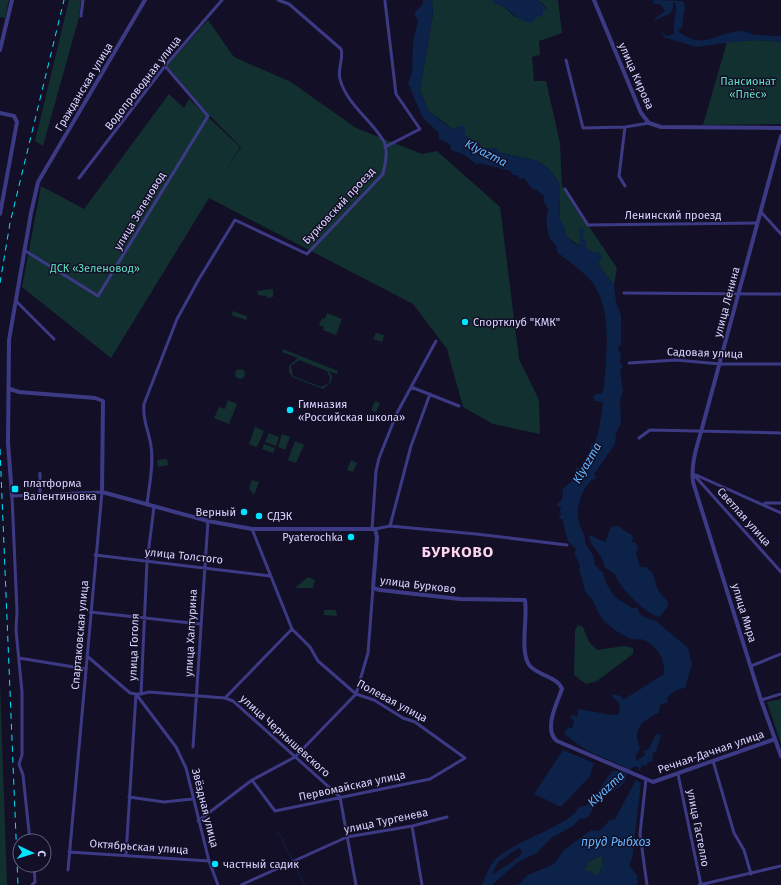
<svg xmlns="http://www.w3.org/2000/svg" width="781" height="885" font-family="'Fira Sans',sans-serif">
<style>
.green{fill:#12302f;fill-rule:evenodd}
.water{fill:#0c2248;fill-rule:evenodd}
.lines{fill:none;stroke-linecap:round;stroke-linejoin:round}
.stream{stroke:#0c2248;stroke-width:1}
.minor{stroke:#3d3a85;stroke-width:3}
.tertiary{stroke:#3d3a85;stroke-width:4}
.rail{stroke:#00e5ff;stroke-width:1;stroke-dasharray:6 5;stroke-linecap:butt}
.poi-dot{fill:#00e5ff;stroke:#130f26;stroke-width:1.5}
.labels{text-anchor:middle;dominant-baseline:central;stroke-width:3;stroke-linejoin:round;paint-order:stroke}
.street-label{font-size:11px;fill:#d9d4ff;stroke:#130f26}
.park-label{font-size:11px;fill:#5fe0c0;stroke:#130f26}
.poi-label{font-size:11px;fill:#d9d4ff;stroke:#130f26;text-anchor:start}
.water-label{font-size:12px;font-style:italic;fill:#62b6ff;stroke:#130f26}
.district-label{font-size:15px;font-weight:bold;letter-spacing:1px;fill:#ffd6f0;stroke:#130f26}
</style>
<rect width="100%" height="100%" fill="#130f26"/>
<path class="green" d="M0 0H9L5 18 0 17Z
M69 0H81L79 17 43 146 35 141Z
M432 0H492L495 3 503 6 515 17 547 8 538 0H558L562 33 539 41 540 55 532 57 534 81H546L560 143 562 186 617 268 614 285 597 263 602 259 599 252 594 253C582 245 573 245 564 232L565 230 560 219 559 183 550 170 538 161 502 153 497 151V148L482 149 465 135 460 126 454 130 428 110 420 90 433 14Z
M208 20 234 57 291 82 356 128 422 154 437 151 500 207 519 359 539 400 540 434 493 424 463 407 447 349 413 304 209 198 111 358 22 287 41 186 84 209 169 94 184 108 189 99 240 147 222 177 241 147 209 115 167 66Z
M758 40 781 42V124L703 125 727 42Z
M273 289V297L267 298V296L258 295 257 291Z
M233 311 248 317 246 320 231 315Z
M327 313 342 319 336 335 323 330 324 327 319 325 322 318 325 319Z
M376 333 384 335 382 342 373 339Z
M283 349 338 371 337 374 329 371 332 376 331 382 323 389 292 377 289 372V366L298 358 282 352ZM299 360 327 371 330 378 329 383 321 387 293 376 291 366Z
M235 374a5 5 0 1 1 10 0a5 5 0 1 1-10 0Z
M228 400 237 404 229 424 214 418 219 407 225 409Z
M375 401 380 403 376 412 371 411Z
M255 427 264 431 257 447 249 444Z
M269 433 279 437 276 446 265 442Z
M282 434 290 437 285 450 278 447Z
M295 441 304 445 296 463 288 460Z
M264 444 275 448 273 453 262 449Z
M167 459 168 465 158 467 157 460Z
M351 460 357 463 353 472 347 470Z
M252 480 259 482 254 495 249 488Z
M308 577 315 580 313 588H295Z
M324 610H336L337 616 324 615Z
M578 625 583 627 589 642 597 650 624 646 633 648V654L597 681 586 684 574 675 575 631Z
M0 682 7 885H0Z
M781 699V744L767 702Z
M602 855 603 865 599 874 593 876 590 871H585L588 862Z"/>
<path class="water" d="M423 0H432L433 14 420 90 428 110 453 130 460 126H465V135L474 142 479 143 482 149 497 148V151L502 153 538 161 550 170 559 183 560 219 565 230 564 232 573 243 580 246 579 227 584 230 583 239 587 241 585 247 594 253 599 251 602 259 597 263 614 285 616 302 621 315V343L618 350 621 353 620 361 623 367 620 370 623 392 620 400 621 423 616 433 615 444 594 474 597 478C595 479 591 480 589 483 581 491 575 511 579 522 581 530 586 535 585 543L593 555 595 565 603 573 606 583 615 597 632 608H638V611L642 616 656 621 688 648 692 664 685 688C677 689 672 691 667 699L668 702 660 705 659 713C649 717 636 725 637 737 638 745 643 748 636 754V761L645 755 644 751 649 749 656 734 661 735 656 752H654L652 757 653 758 652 762H648L646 766 642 765 639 771V768L635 766 628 771 623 766 586 750 564 734 568 727 572 728 574 721 570 716 572 715 578 717V709L612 715 619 714 620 704 612 696 613 694 620 696 623 700 664 674C666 659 655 642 640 639 637 639 635 640 631 639 622 635 613 629 605 622 599 616 597 608 593 601 591 597 587 595 585 591 583 584 583 578 579 571L580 565 574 553 576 549 568 541 562 519 558 518 561 515 560 511 561 507 557 506 558 503 562 500 563 489 573 480 576 468H580L588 457 591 444H594C600 432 601 416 603 402L595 401 593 397 596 394H601L604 388C606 356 613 309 592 282 583 271 568 261 557 252L556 245C546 239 545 219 548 209L543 200 544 196 537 190 532 189 524 178 520 179 517 175H512L511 171 479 163 477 165 465 155 451 150 450 144 439 139V133L423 118 408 83 412 73 413 42 418 21 414 13 423 4Z
M492 0H538L547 9 543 10V15L540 17 538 16 531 23C518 21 513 13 503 6 499 4 495 4 492 0Z
M652 0 683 1 685 6 682 28 678 30 679 32C705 51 715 32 741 31 746 31 751 34 756 35 764 35 773 36 781 36V42L758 40 724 43 696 47 664 37 661 31 666 36 674 34C672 23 678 14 675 3H673C675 15 664 16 654 20V19L665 11 660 4H654Z
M618 526 633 536 632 542 636 543 638 547 636 553 640 567H646L652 572 658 590 668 602V607L659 617C646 614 618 587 615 574L605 568C601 551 594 551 589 538L590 535 605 542 611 527Z
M563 750 594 763 590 776 561 807 534 794Z
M612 771H622L627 774C626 788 609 792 600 799 594 804 590 817 586 818 584 819 581 818 580 819L573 826 551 838 537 853 518 862 492 885H482C485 878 488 869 493 862 509 842 570 826 578 808L587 805 592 800ZM519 848 522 851 519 857 492 875 498 862Z
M636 780 641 783 632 859 629 865 637 876V885H518L528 875 554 864 563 851 591 830 599 831 610 820 615 819ZM602 855 603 865 600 867 601 871 599 874 593 876V871H585L588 862Z"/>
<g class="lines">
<path class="stream" d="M277 832 283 839 284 844 293 860
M294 863 305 885"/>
<path class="minor" d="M385 1 396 94 420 129 385 147
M81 16 83 0
M566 60 583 128 625 127 649 123
M79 178 165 66 222 0
M625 186 619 176 625 127
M565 189 588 225 757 223
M761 212 781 234
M24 250 98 296 208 116 165 66
M624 293 781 294
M16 301 54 339
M629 363 676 360 720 364H781
M411 387 459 406
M639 438 650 430 781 433
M40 473V495
M694 475 781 572
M696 475 781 513
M765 503H781
M147 505C149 486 154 465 151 446 149 431 142 420 144 404L177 319 199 279 235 220 307 254 383 174C385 165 389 149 383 140 371 120 346 103 340 79 337 70 344 59 341 49L289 4 278 0
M390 526 411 446 430 394
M252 529 292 629 310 647 318 661 356 694 374 700 403 718 415 722 465 758 430 779 275 811 252 780
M372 529 376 471 379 458 397 413 436 341
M375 529 390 526 476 534 567 545
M95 555 270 576
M90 612 200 624
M87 656 130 693 136 694 176 747 186 768 209 861 218 885
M19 658 86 669
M751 666 781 654
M141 694 149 692 225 698 233 701 340 797
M225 698 292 629
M761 700 781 694
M193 747 208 521
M713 761 734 833 744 850 751 874
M678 774 701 885
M646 779 640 834 647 885
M129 797 164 802 192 799
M340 797 356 885
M198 821 252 780 295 757 356 694 368 653 373 588
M412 826 422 885
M30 841 23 775 19 764 22 755V692L16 630 17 611 12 496 102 492 68 870
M69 852 209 861
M126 855 136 694H141L147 562 154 507
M32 885 35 882 34 865
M241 885 347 837 412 826 447 817
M699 885 781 866"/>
<path class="tertiary" d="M594 0 641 113 649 123 661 127 781 128
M0 50 12 0
M0 113 14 116 17 122 0 214
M781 136 701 432C696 449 691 464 693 482L761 700 781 756
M10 389 19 392 95 398 103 401 102 492 208 521 252 529H375L377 537 373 588 380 590 460 599 525 600C528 618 519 653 530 666 539 676 558 677 562 689 557 703 543 730 557 741L653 782 775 739
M12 496 8 443 9 340 31 213 38 182 145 0"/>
<path class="rail" d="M0 283 10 223 64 0
M0 449 18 885"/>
</g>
<g class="poi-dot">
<circle cx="465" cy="322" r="4"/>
<circle cx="290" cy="410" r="4"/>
<rect x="11" y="485" width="8" height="8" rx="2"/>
<circle cx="244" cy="512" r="4"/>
<circle cx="259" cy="516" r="4"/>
<circle cx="351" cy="537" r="4"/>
<circle cx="215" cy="864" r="4"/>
</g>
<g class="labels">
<g class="street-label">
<text transform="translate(636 76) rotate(66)">улица Кирова</text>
<text transform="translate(143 83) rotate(-52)">Водопроводная улица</text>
<text transform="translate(84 87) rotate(-59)">Гражданская улица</text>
<text transform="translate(339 206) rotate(-47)">Бурковский проезд</text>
<text transform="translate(140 211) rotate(-59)">улица Зеленовод</text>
<text x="673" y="215">Ленинский проезд</text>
<text transform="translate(727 302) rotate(-75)">улица Ленина</text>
<text transform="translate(705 353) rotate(2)">Садовая улица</text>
<text transform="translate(744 517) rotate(48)">Светлая улица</text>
<text transform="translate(184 556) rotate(6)">улица Толстого</text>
<text transform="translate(418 585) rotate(7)">улица Бурково</text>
<text transform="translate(744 613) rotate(73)">улица Мира</text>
<text transform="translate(191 633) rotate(-87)">улица Халтурина</text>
<text transform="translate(80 635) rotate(-85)">Спартаковская улица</text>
<text transform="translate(134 647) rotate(-88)">улица Гоголя</text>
<text transform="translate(392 701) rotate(28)">Полевая улица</text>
<text transform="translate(285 736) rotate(42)">улица Чернышевского</text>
<text transform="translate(711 752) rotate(-19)">Речная-Дачная улица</text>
<text transform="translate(352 786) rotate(-12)">Первомайская улица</text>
<text transform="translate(205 808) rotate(76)">Звёздная улица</text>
<text transform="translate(386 821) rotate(-12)">улица Тургенева</text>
<text transform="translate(698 828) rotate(79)">улица Гастелло</text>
<text transform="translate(139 847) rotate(4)">Октябрьская улица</text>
</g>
<g class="park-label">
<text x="748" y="81">Пансионат<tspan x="748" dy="13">«Плёс»</tspan></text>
<text x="95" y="268">ДСК «Зеленовод»</text>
</g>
<g class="poi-label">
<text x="473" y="322">Спортклуб "КМК"</text>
<text x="298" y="404">Гимназия<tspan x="298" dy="13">«Российская школа»</tspan></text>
<text x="23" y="483">платформа<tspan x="23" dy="13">Валентиновка</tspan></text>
<text x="236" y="512" text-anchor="end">Верный</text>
<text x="267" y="516">СДЭК</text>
<text x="343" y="537" text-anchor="end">Pyaterochka</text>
<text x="223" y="864">частный садик</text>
</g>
<g class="water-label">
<text transform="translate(486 153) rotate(27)">Klyazma</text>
<text transform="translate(587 463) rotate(-60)">Klyazma</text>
<text transform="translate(606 789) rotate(-43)">Klyazma</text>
<text x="616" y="842">пруд Рыбхоз</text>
</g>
<g class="district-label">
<text x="458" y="552">БУРКОВО</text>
</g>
</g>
<g transform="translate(32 853) rotate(94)"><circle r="19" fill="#130f26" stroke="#625e7d"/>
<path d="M0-3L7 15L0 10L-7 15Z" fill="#00e5ff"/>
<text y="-6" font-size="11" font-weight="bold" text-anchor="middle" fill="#d9d4ff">С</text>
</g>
</svg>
